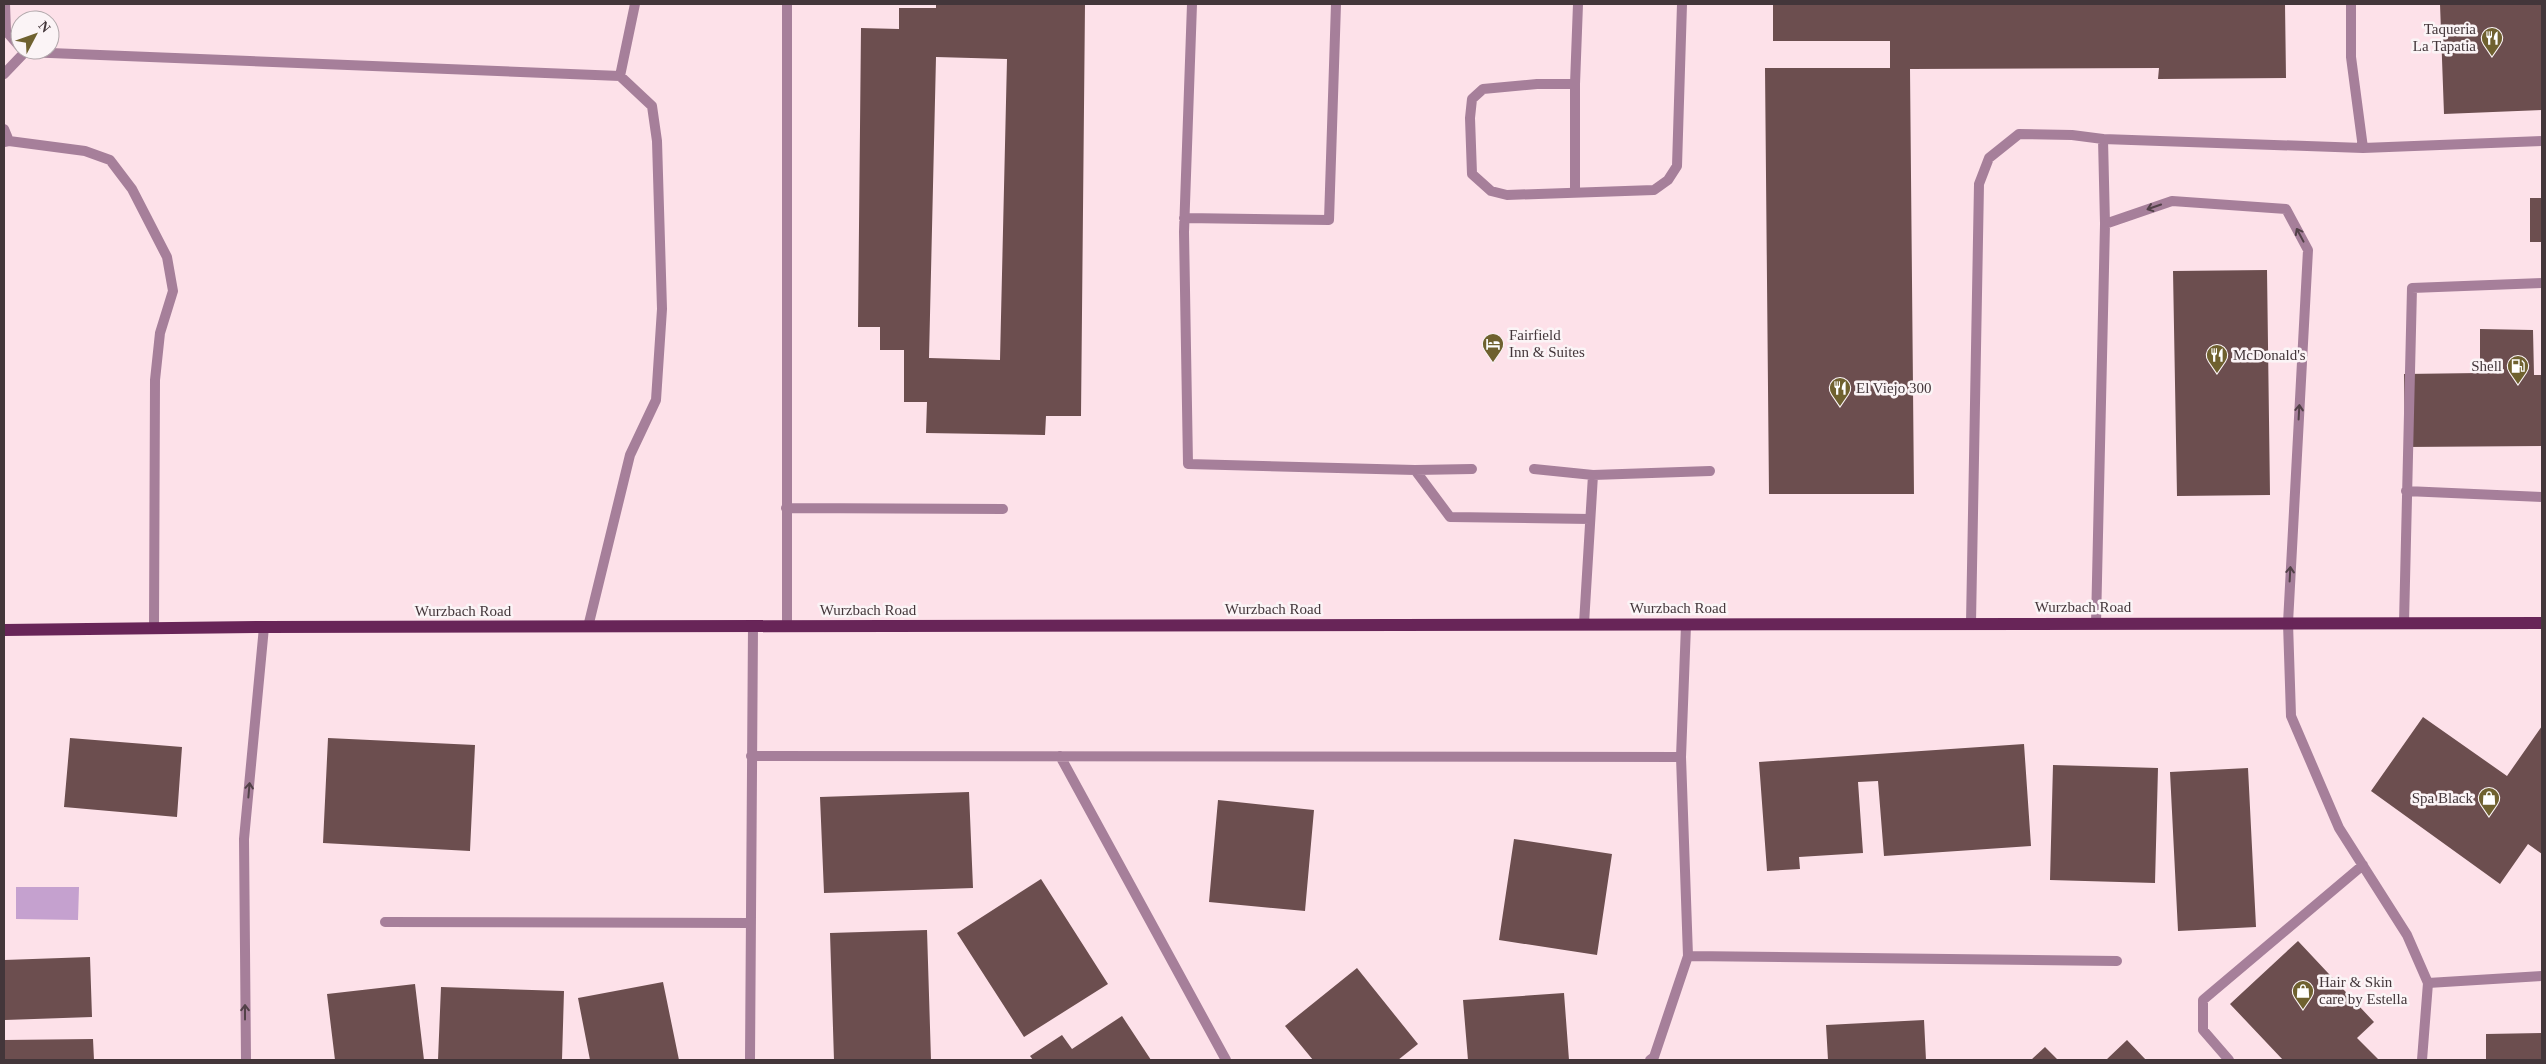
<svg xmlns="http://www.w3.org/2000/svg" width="2546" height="1064" font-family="Georgia,serif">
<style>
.water{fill:#c5a1cf}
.building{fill:#6c4e4f;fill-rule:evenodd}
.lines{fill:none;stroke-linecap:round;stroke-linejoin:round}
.service{stroke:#a67f9a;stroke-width:10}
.primary{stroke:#682558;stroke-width:12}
.oneway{stroke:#524148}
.labels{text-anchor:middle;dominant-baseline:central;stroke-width:5;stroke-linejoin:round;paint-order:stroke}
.poi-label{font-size:15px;fill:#43363a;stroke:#fbf4f6;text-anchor:start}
.street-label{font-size:15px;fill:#43363a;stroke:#fbf4f6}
</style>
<rect width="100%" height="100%" fill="#fde1e9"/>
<path class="water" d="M16 887H79L78 920 16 919Z"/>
<path class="building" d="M936 4H1085L1081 416H1046L1045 435 926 433 927 402H904V350H880V327H858L861 28 899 29V8H936ZM936 57 1007 59 1000 360 929 358Z
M1773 4H2285L2286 78 2158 79 2159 68 1910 69 1914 494H1769L1765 68H1890V41H1773Z
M2440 4H2542V110L2444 114Z
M2530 198H2542V242H2530Z
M2267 270 2270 495 2177 496 2173 271Z
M2480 329 2533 330 2534 375H2542V446L2405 447 2404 374 2480 373Z
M2423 717 2507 776 2542 726V854L2528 844 2500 884 2371 791Z
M70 738 182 747 177 817 64 807Z
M328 738 475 745 470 851 323 843Z
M2024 744 2031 846 1884 856 1878 781 1858 782 1863 853 1799 857 1800 869 1767 871 1759 762Z
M2053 765 2158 768 2155 883 2050 880Z
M2248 768 2256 927 2178 931 2170 772Z
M969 792 973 888 824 893 820 797Z
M1218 800 1314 810 1305 911 1209 902Z
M1514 839 1612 854 1597 955 1499 940Z
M1041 879 1108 984 1024 1037 957 933Z
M927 930 931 1060H834L830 933Z
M2298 941 2374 1022 2357 1038 2379 1060H2283L2230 1004Z
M90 957 92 1017 5 1020 4 960Z
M1357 968 1418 1044 1398 1060H1313L1285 1026Z
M663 982 679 1060H590L578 998Z
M415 984 424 1060H335L327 994Z
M441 987 564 991 562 1060H438Z
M1564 993 1569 1060H1468L1463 1000Z
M1122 1016 1151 1060H1033L1030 1056 1062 1035 1072 1049Z
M1924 1020 1926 1060H1828L1826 1025Z
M2542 1033V1060H2486V1034Z
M93 1039 94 1060H4V1040Z
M2127 1040 2146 1060H2106Z
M2045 1047 2058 1060H2031Z"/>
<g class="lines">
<path class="service" d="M5 4 6 31 20 47
M1192 4 1184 232 1188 464 1415 470 1450 517 1590 519
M1578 4 1575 84H1537L1483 89 1472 99 1470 118 1472 174 1491 191 1507 195 1654 190 1668 180 1677 166 1682 4
M2351 4V57L2363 148 2542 141
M23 50 25 52 620 76 652 106 657 141 662 309 656 400 630 455 588 627
M4 74 25 52
M620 76 635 4
M1575 84V192
M4 129 9 141
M2103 139 2363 148
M4 142 9 141 85 151 110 160 132 189 167 257 173 291 160 333 155 380 154 629
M1184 218 1329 220 1336 4
M2105 224 2172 201 2286 209 2308 250 2288 623 2291 716 2339 828 2407 935 2428 983 2542 976
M1534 469 1593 475
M1415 470 1472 469
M2406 491 2542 497
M786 508 1003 509
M1971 623 1979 184 1989 158 2019 134 2072 135 2103 139 2105 224 2096 624
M2404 623 2412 288 2542 283
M1584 624 1593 475 1710 471
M787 626V4
M751 756 1681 757 1688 956 2117 961
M1060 756 1226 1060
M1681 757 1686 625
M385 922 751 923
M246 1060 244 839 264 627
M750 1060 753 626
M1650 1060 1654 1057 1688 956
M2229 1060 2203 1030V1000L2363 865
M2422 1060 2428 983"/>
<path class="primary" d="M4 630 264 627 2542 623"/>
</g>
<defs><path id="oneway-shaft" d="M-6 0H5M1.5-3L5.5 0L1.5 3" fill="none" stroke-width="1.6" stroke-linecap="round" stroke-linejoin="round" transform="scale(1.25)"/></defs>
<g class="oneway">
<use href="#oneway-shaft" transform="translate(2154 207) rotate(161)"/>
<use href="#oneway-shaft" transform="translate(2300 235) rotate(-118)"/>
<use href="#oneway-shaft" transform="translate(2299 412) rotate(-87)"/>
<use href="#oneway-shaft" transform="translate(2290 574) rotate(-87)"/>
<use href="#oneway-shaft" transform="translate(249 790) rotate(-85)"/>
<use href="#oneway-shaft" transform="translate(245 1012) rotate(-90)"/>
</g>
<defs>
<g id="restaurant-pin" transform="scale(1.125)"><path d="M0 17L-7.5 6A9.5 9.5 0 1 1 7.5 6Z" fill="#6f612f" stroke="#fbf4f6"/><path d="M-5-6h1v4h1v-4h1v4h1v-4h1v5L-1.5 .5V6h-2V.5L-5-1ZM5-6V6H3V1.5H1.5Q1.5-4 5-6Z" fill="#fff"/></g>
<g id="hotel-pin" transform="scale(1.125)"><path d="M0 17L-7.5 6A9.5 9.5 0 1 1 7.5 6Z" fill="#6f612f" stroke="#fbf4f6"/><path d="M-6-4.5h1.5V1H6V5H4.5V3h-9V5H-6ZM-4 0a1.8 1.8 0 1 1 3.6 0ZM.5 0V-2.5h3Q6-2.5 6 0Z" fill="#fff"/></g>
<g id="fuel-pin" transform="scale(1.125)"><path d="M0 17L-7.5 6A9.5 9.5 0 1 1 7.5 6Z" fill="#6f612f" stroke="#fbf4f6"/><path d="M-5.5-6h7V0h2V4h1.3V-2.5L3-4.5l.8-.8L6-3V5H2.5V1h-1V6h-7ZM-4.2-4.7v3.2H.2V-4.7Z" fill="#fff"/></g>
<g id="shop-pin" transform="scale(1.125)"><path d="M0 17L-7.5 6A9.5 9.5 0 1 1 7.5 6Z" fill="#6f612f" stroke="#fbf4f6"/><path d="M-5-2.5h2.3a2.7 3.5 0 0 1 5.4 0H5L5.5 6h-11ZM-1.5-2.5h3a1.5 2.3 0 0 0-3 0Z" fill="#fff"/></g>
</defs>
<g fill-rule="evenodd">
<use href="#restaurant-pin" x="2492" y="38"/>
<use href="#hotel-pin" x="1493" y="344"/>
<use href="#restaurant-pin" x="2217" y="355"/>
<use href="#fuel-pin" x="2518" y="366"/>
<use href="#restaurant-pin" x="1840" y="388"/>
<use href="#shop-pin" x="2489" y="798"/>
<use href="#shop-pin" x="2303" y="991"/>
</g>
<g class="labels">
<g class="poi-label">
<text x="2476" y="29" text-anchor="end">Taqueria<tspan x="2476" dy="17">La Tapatia</tspan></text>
<text x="1509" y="335">Fairfield<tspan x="1509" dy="17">Inn &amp; Suites</tspan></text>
<text x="2233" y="355">McDonald's</text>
<text x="2502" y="366" text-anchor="end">Shell</text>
<text x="1856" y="388">El Viejo 300</text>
<text x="2473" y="798" text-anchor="end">Spa Black</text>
<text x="2319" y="982">Hair &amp; Skin<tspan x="2319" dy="17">care by Estella</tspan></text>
</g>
<g class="street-label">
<text x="2083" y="607">Wurzbach Road</text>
<text x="1678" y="608">Wurzbach Road</text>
<text x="1273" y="609">Wurzbach Road</text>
<text x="868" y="610">Wurzbach Road</text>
<text x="463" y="611">Wurzbach Road</text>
</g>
</g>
<rect width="2546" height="1064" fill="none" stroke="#43363a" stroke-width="10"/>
<g transform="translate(35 35) rotate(49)"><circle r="24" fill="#fbf4f6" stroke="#b1a8ab"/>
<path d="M0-4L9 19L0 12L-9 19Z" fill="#6f612f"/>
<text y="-8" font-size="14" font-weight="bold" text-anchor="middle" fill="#43363a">N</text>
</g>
</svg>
